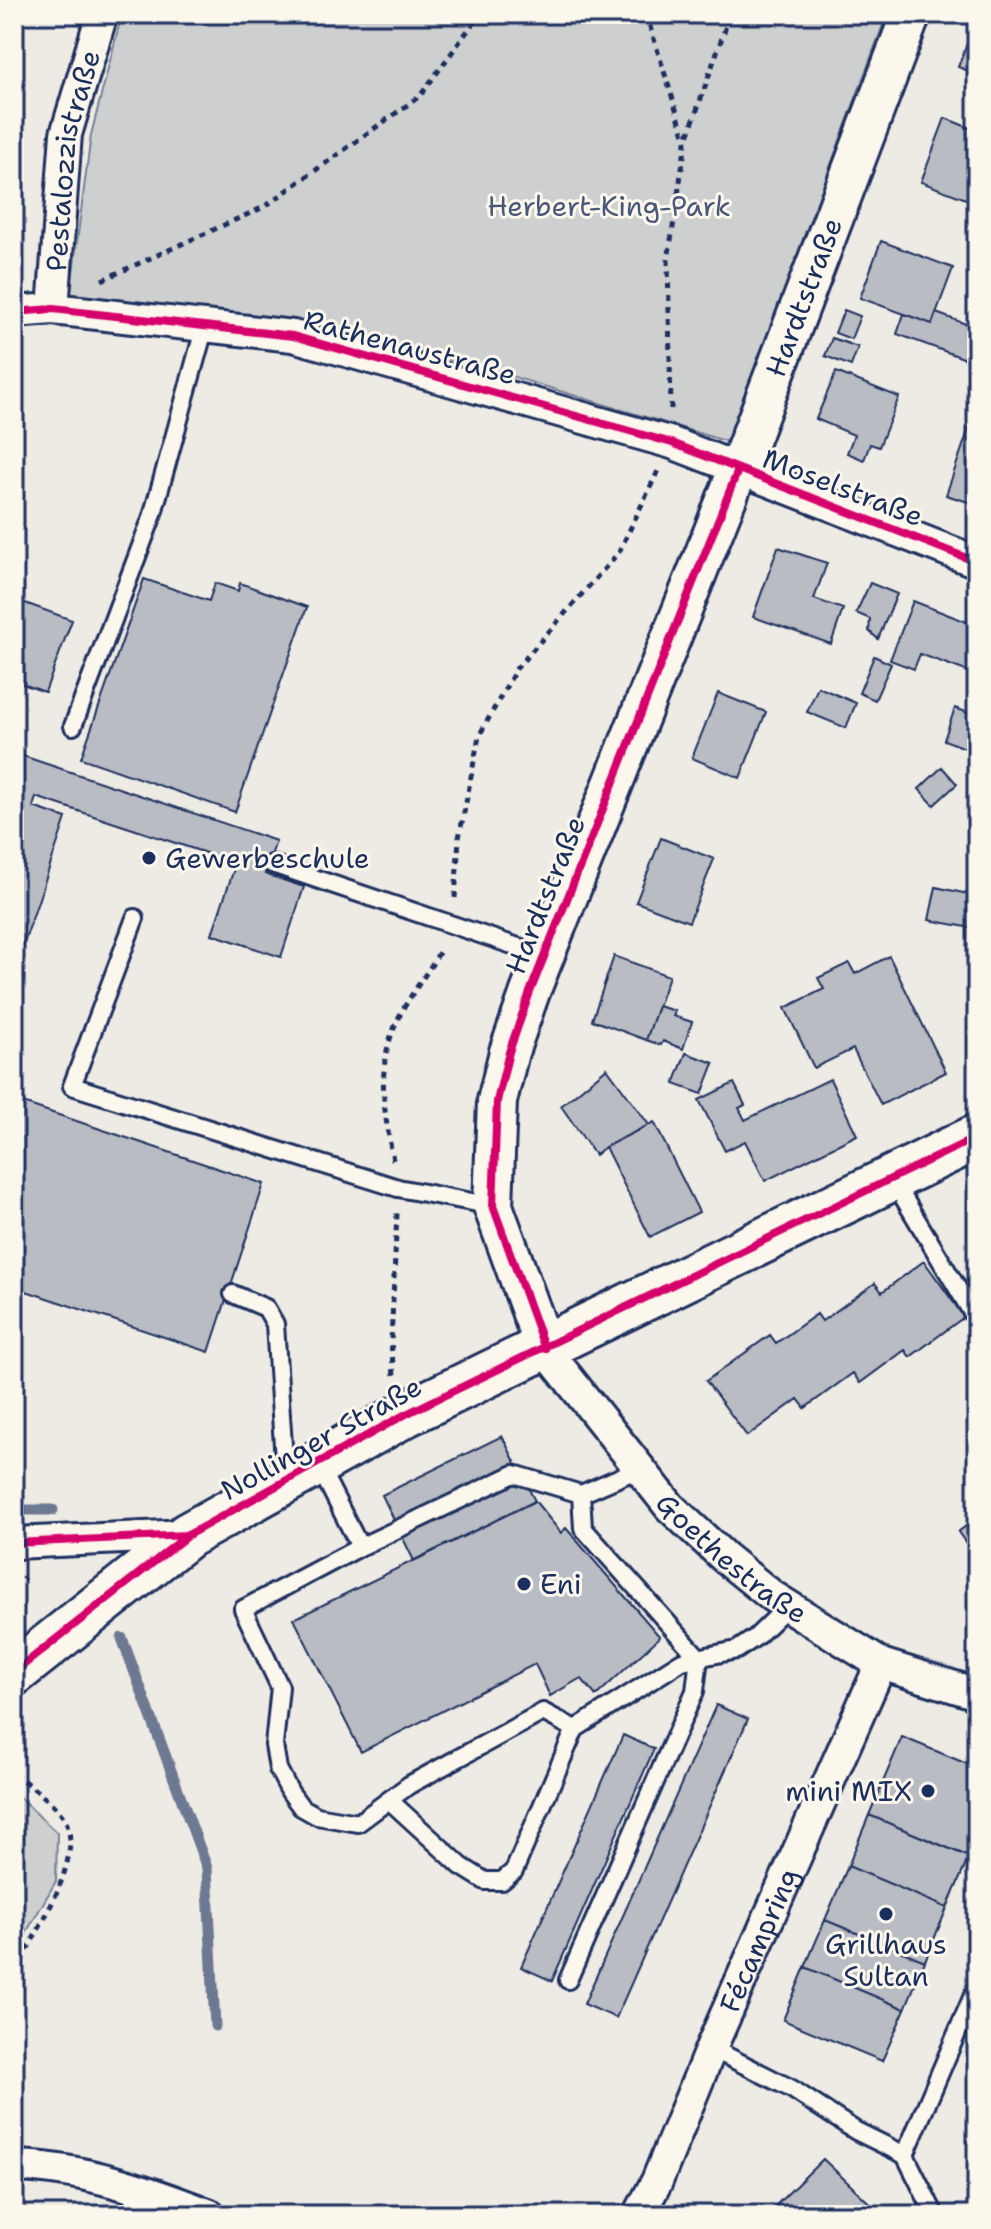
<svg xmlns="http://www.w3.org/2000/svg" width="991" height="2229" font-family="'Shantell Sans',sans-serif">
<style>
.green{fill:#cecfcf;stroke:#747f96;stroke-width:2}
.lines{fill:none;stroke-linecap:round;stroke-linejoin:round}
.stream{stroke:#6d7892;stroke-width:11}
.building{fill:#b9bcc3;stroke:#1b2f5e;stroke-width:2}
.service-casing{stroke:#1b2f5e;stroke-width:22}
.minor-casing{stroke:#1b2f5e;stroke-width:36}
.tertiary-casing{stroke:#1b2f5e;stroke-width:44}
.secondary-casing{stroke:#1b2f5e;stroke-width:50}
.path{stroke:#1b2f5e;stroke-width:5;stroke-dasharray:6 6;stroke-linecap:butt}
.service{stroke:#fbf7ec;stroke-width:16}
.minor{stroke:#fbf7ec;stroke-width:30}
.tertiary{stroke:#fbf7ec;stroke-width:38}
.secondary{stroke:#fbf7ec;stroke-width:44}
.cycleway-casing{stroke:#fbf7ec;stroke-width:13}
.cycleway{stroke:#d6006c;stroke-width:8}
.poi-dot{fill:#1b2f5e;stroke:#fbf7ec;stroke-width:3}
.labels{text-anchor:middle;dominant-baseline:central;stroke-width:6;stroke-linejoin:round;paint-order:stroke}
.street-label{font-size:28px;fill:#1b2f5e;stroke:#fbf7ec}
.park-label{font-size:28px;fill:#48577a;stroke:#fbf7ec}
.poi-label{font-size:28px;fill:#1b2f5e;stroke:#fbf7ec;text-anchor:start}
</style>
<rect width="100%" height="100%" fill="#eeebe4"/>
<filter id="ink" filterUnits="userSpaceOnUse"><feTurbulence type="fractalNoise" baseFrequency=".0125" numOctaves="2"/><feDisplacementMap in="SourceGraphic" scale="16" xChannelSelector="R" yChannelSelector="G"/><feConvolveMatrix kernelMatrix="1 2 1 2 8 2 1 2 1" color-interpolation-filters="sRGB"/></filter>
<g filter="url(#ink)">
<path class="green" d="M122 14H887L728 442 484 368 296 323 70 295 91 135Z
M14 1792 57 1833 56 1881 14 1954Z"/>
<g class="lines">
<path class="stream" d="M14 1510H53
M122 1638 207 1868 215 2026"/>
</g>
<path class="building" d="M977 18V74L958 67Z
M945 118 977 131V194L974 202 921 182Z
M881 241 953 268 932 324 860 298Z
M844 310 860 316 851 339 835 333Z
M936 313 977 328V363L897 334 904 314 932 324Z
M832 338 858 347 851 366 825 356Z
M836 372 899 397 879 447 870 444 864 460 847 453 854 435 816 419Z
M977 405V499L975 504 946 495Z
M778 547 827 563 814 599 843 609 831 644 753 617Z
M144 579 209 601 215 583 238 591 240 583 307 607 235 812 81 758Z
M870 583 897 594 878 639 869 631 870 619 856 613Z
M14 599 72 620 45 692 14 681Z
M913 601 977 626V675L920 654 914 669 890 660Z
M874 656 891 664 875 700 859 693Z
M818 687 856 703 846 728 807 712Z
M718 693 766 712 740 778 692 758Z
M955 708 977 716 976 752 944 740Z
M20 755 276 841 265 874 304 887 281 957 212 934 236 863 36 797 33 807 66 818 14 973V772Z
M942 767 957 784 934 805 919 789Z
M661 838 714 859 689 922 636 902Z
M936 887 977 896V929L929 920Z
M614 956 669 976 646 1040 592 1020Z
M889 956 946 1072 881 1105 853 1049 814 1068 785 1008 824 989 818 978 849 963 855 974Z
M658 1006 675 1011 673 1016 692 1022 683 1049 663 1041 661 1045 646 1040Z
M686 1053 714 1063 702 1094 674 1084Z
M607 1068 649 1125 605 1147 595 1155 561 1106Z
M830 1079 857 1135 765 1181 745 1141 725 1151 699 1100 734 1083 745 1105 739 1108 745 1120Z
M14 1100 264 1184 209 1352 14 1287Z
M654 1122 699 1212 650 1237 605 1147Z
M924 1261 964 1317 910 1357 905 1350 860 1383 853 1373 805 1408 798 1399 747 1436 706 1381 770 1335 776 1343 817 1314 822 1321 875 1283 882 1292Z
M502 1436 535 1501 414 1561 382 1495Z
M535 1501 561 1533 566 1528 660 1637 596 1696 581 1678 550 1696 535 1664 361 1752 294 1619Z
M977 1518V1558L958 1532Z
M716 1705 748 1719 616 2018 584 2004Z
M623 1735 654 1749 552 1981 521 1967Z
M902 1737 977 1768V1860L869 1815Z
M869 1815 969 1857 947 1908 848 1866Z
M848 1866 947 1908 925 1961 825 1920Z
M825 1920 925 1961 905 2009 805 1967Z
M805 1967 905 2009 882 2061 783 2020Z
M823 2159 882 2215H766Z"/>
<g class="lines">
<g class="service-casing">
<path id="service" d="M73 726 152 517 205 326
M272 864 545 956
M135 918 72 1086 398 1188 493 1206
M893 1180 977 1321
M233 1294 266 1308 275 1324 285 1476
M319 1466 360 1547 514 1474 581 1494 641 1468
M360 1547 243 1609 280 1687 274 1745 278 1769 290 1792 301 1807 317 1816 358 1823 409 1785 543 1712 575 1729 682 1661 737 1650 756 1637 788 1606
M389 1800 461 1866 485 1881H502L514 1871 575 1729
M568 1980 695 1691 699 1658 583 1528 581 1494
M711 2048 792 2089 856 2131 905 2155 935 2215
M905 2155 977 1986"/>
</g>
<g class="minor-casing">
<g id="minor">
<path id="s1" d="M53 309 66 134 102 14"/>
<path d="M14 312 53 309 293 336 672 443 977 562"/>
<path id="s2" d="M545 1349 670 1507 725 1558 772 1596 881 1664 977 1694"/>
<path d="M14 1543 188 1535"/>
<path d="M14 2166C81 2167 148 2191 210 2215"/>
<path id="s3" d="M639 2215 657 2181 711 2048 881 1664"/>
</g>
</g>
<g class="tertiary-casing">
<g id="tertiary">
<path id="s4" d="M545 1349 493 1206 497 1101 509 1052 530 992 738 470 911 14"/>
</g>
</g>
<g class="secondary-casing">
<path id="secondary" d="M14 1673 188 1535 406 1414 977 1137"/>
</g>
<path class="path" d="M646 14 686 141
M102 280 264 207 420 96 480 14
M671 409 668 260 686 142 730 14
M455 898 459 838 479 736 516 669 619 552 658 471
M393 1160C384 1110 375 1067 398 1019 410 994 428 973 441 949
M394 1375 391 1342 397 1213
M14 1588 24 1577
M14 1773C29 1786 49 1798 61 1814 92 1850 33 1938 14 1972"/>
<use href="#service" class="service"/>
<use href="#minor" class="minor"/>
<use href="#tertiary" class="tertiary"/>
<use href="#secondary" class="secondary"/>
<g class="cycleway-casing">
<path id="cycleway" d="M14 312 53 309 293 336 672 443 977 562
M545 1349 493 1206 497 1101 509 1052 530 992 738 470
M14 1543 188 1535
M14 1667 17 1670 188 1535 406 1414 977 1137"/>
</g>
<use href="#cycleway" class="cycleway"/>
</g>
</g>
<g class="poi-dot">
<circle cx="149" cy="858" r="8"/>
<circle cx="524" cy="1584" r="8"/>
<circle cx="928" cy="1791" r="8"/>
<circle cx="886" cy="1914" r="8"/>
</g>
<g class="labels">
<g class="street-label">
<text stroke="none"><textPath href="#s1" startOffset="150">Pestalozzistraße</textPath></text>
<text stroke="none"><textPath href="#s4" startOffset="1118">Hardtstraße</textPath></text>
<text transform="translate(410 347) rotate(15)">Rathenaustraße</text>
<text transform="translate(843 487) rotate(21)">Moselstraße</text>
<text transform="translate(545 895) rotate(-68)">Hardtstraße</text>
<text transform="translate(321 1438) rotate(-29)">Nollinger Straße</text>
<text stroke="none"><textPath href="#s2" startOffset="282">Goethestraße</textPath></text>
<text stroke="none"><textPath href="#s3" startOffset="300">Fécampring</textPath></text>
</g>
<g class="park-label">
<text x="609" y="206">Herbert-King-Park</text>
</g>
<g class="poi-label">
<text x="165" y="858">Gewerbeschule</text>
<text x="540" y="1584">Eni</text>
<text x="912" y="1791" text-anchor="end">mini MIX</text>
<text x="886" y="1944" text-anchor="middle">Grillhaus<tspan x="886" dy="32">Sultan</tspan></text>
</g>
</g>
<rect width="991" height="2229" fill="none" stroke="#fbf7ec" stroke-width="48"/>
<rect x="24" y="24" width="943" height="2181" fill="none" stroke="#1b2f5e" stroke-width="3" filter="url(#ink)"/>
</svg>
